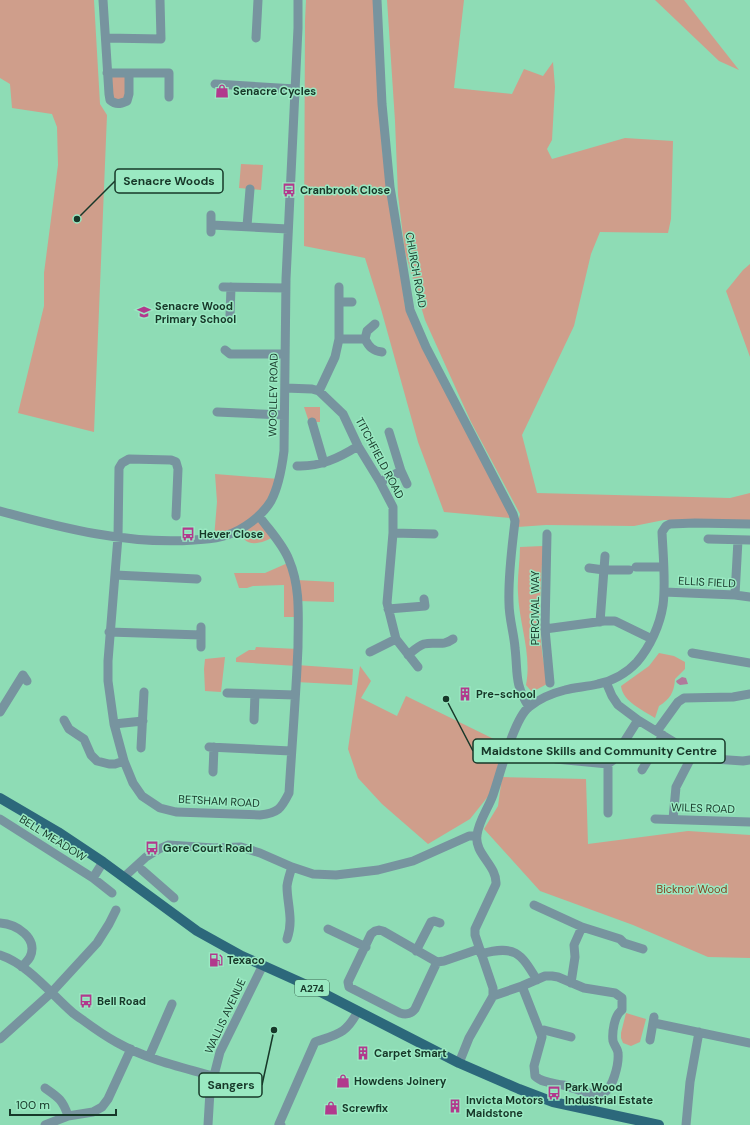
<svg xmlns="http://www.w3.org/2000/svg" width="750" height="1125" font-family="'DM Sans',sans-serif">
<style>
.green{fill:#cf9e8b}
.water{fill:#b07a9b}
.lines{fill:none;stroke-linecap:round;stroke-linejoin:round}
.minor{stroke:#77949f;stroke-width:9}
.major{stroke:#2c687b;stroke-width:10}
.labels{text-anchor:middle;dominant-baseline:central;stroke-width:3;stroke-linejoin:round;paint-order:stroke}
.shield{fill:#9ae9c2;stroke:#3e6d57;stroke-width:1}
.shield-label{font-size:10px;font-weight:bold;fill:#173829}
.poi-label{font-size:11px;font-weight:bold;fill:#173829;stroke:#9ae9c2;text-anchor:start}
.street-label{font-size:11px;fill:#173829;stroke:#9ae9c2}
.park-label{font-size:11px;fill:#873d1d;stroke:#9ae9c2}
.leader{fill:none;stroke:#173829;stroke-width:1.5}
.callout-dot{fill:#173829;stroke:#9ae9c2;stroke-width:1.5}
.callout{fill:#9ae9c2;stroke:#173829;stroke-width:1.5}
.callout-label{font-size:12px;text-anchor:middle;font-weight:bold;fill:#173829}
</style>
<rect width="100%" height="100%" fill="#8edcb5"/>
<path class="green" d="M0 0H94L100 104 107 115 94 432 18 413 44 306V273L58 165 57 127 52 114 12 108 10 84 0 78Z
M306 0H375L382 150 405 306 511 518 444 512 418 442 381 309 365 258 304 246 305 21Z
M387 0H464L454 88 512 94 524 69 543 76 553 62 555 87 552 140 547 149 552 159 625 138 673 141 671 219 668 233 600 232 591 254 574 326 522 435 537 493 730 498 750 493V521L664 520 634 526 546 525 517 527 520 514 471 422 425 320 405 252 398 195 395 121Z
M655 0H684L739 70 719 61Z
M107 73H129V94L115 104Z
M241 164 263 165 261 190 239 188Z
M750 264V357L726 291 743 270Z
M304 407H320V422H309Z
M215 474 279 479 259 516 274 536C266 542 251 547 244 539 242 537 241 532 240 530L214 538 217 502Z
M543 546C541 589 535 641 549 683L532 692 526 685C532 654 519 624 518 593 517 578 520 562 520 547Z
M290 562 296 580 334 582V602L298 601V617H284V585L253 586 247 588H239L234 573H265Z
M256 647 298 649 297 665 353 669 352 685 296 682 297 666 236 662V658L249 650H255Z
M659 653 674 656 685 662V669L675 679C674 693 670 699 659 706L655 718C643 710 623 702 621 686L649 666Z
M225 657 221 692 205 691 204 669 205 659Z
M360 666 371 681 361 698 397 716 406 696 504 744 490 794 470 819 428 844 382 804 358 778 348 749Z
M502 777 586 779 588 844 688 831 750 835V958L708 957 633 925 540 891 484 829 498 806Z
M626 1013 646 1019 640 1042 631 1046 623 1043 621 1038V1033Z"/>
<path class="water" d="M682 677 686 678 688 684 680 685 677 683 676 681Z"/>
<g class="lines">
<path class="minor" d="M103 0 109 94 110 100C116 105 120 104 127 101L129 94V73
M377 0 382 104 390 187 410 310 426 347 513 514 515 521C512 548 508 575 509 603 509 619 514 633 515 648 518 673 514 684 529 707
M106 38 161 39 160 0
M256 38 258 0
M107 73H169V97
M215 84 295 89
M211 215V232
M212 225 288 229
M247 226 250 189
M223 287 286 288
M339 302H352
M230 316 231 287
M375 324 367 331 365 339C369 347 373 351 382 352
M339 339H365
M225 350 230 354H285
M285 388 312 389 319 391 343 414 358 446 380 482 393 507V533L387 603 396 639 418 667
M319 391 335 357 339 339V287
M217 412 284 415
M312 422 324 463
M389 432 401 471 407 484
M297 466C320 467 339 458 358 446
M380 482 401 471
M0 511C62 528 129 545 194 540 205 539 216 539 227 535 243 530 262 516 271 501 279 486 282 467 284 451L286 279 298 28V0
M176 516 178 469 176 462 171 460 129 459 122 463 119 468 118 537 108 661V681L114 724 124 761 133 783 142 796 160 808 176 812 260 815C278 813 281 809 289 793 292 744 296 696 298 647 298 618 301 588 289 560 283 544 269 530 259 516
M393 533 434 534
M547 534 545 629 550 683
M708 539 750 540
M636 567H663
M589 568 604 570H629
M115 575 197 579
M664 592 735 595 750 597
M735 595 738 540
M388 609 425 606 424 599
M600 622 605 556
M545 629 604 621H615L652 639
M109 632 201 635
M201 647V627
M370 652 396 639
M692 653 750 663
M408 655C413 651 418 646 424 644 436 641 442 647 453 639
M606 682 612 696 618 705 638 720 700 758 743 761 750 760
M227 693 295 695
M0 712 23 675 27 681
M64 720 69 729 84 739 91 755 97 761 109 764H115L124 761
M254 720 255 694
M114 724 143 721
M657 731 678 702 684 698 733 697 750 694
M209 747 291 751
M141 748 144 692
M556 759 608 764 612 761 638 720
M642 770 663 735
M213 772 214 747
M608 813V764
M0 819 93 878 112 893
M655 819 750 822
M673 819 676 787 693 754
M142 870 174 898
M124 877 146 857 159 849 168 845 214 848 241 847 260 853 292 867 313 874 336 875 378 870 413 861 469 836H477
M93 878 103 862
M534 905 582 927
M0 923C16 924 39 938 30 957 28 961 24 964 22 967
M328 929 366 947
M287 939C294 920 287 904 287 886 288 879 290 873 292 867
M416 951 431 922 434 921 440 923
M481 954C515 945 520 952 537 980
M0 955C28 964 51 994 73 1013 87 1023 101 1034 116 1042 146 1059 180 1067 213 1076
M437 962 415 1009C411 1014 406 1015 400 1013L349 987 348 982 371 934 375 931 379 930 383 931 437 962 444 961 479 949
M571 983 575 957 574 945 582 927 620 939 624 943 643 949
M493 996 522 986 545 976H552L558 977 584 988 615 993 622 998V1010C614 1015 612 1033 613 1041 614 1045 618 1049 618 1053 619 1063 613 1091 602 1093 588 1096 576 1088 563 1085 553 1083 542 1083 535 1076L534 1066 542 1037 522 986
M654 1023 750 1043
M540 1032 544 1030 571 1037
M0 1039 51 993 97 943 109 924 116 910
M650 1040 654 1017
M149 1057 172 1004
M459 1063 469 1038 493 996V988L475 935V929L496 884C497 865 474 854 477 835 479 820 488 809 493 795 500 775 514 718 529 707 539 699 553 693 565 690 575 687 587 687 598 684 612 681 627 673 637 662 650 647 660 625 663 605 666 582 663 556 662 532L666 526 670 524 695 523 750 524
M45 1088C58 1097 63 1100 68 1116
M45 1125 68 1116 93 1112 102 1107 108 1099 131 1049
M208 1125 210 1091 220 1052 263 965
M281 1125 279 1124 315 1042C338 1034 346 1034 358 1011
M686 1125 690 1082 699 1032"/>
<path class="major" d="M0 798 58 832 103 862 197 931 242 956 311 987 459 1063 519 1089 553 1102 659 1125"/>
</g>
<defs>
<g id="shop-bare" transform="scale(1.08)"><path d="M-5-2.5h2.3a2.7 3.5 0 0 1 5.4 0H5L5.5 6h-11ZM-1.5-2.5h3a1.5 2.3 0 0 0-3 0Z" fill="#b2398d" stroke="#9ae9c2" stroke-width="2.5" paint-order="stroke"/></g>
<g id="bus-bare" transform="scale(1.08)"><path d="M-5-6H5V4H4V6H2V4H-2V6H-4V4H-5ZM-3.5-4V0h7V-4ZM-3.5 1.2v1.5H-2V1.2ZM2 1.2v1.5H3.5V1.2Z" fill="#b2398d" stroke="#9ae9c2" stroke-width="2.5" paint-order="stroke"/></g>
<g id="school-bare" transform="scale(1.08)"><path d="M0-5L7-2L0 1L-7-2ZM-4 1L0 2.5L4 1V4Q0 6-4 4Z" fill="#b2398d" stroke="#9ae9c2" stroke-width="2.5" paint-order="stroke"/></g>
<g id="building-bare" transform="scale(1.08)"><path d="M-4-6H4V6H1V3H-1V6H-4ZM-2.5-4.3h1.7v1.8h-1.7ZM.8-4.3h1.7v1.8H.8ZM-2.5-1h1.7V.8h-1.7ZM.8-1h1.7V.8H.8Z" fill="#b2398d" stroke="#9ae9c2" stroke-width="2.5" paint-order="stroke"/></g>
<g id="fuel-bare" transform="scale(1.08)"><path d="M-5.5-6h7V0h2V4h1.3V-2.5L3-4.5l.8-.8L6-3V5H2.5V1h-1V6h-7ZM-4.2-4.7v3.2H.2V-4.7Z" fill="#b2398d" stroke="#9ae9c2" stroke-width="2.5" paint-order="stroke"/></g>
</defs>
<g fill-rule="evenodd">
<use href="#shop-bare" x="222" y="91"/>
<use href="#bus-bare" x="289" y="190"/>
<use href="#school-bare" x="144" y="312"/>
<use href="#bus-bare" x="188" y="534"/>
<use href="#building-bare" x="465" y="694"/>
<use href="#bus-bare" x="152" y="848"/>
<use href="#fuel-bare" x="216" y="960"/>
<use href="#bus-bare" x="86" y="1001"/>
<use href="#building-bare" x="363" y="1053"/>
<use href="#shop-bare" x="343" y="1081"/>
<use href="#bus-bare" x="554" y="1093"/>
<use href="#building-bare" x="455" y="1106"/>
<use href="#shop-bare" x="331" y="1108"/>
</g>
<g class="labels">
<rect class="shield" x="295" y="980" width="34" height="16" rx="3"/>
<g class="shield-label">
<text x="312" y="988">A274</text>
</g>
<g class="poi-label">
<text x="233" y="91">Senacre Cycles</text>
<text x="300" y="190">Cranbrook Close</text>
<text x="155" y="306">Senacre Wood<tspan x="155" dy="13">Primary School</tspan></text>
<text x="199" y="534">Hever Close</text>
<text x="476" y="694">Pre-school</text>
<text x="163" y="848">Gore Court Road</text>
<text x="227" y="960">Texaco</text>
<text x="97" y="1001">Bell Road</text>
<text x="374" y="1053">Carpet Smart</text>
<text x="354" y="1081">Howdens Joinery</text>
<text x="565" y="1087">Park Wood<tspan x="565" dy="13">Industrial Estate</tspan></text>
<text x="466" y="1100">Invicta Motors<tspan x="466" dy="13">Maidstone</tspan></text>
<text x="342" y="1108">Screwfix</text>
</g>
<g class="street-label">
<text transform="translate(416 270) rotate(80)">CHURCH ROAD</text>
<text transform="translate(273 395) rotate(-89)">WOOLLEY ROAD</text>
<text transform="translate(380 458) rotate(62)">TITCHFIELD ROAD</text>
<text transform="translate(707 582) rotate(3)">ELLIS FIELD</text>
<text transform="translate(535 608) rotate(-90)">PERCIVAL WAY</text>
<text transform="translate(219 801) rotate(3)">BETSHAM ROAD</text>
<text transform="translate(703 808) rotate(2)">WILES ROAD</text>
<text transform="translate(53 838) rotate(32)">BELL MEADOW</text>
<text transform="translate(225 1016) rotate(-65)">WALLIS AVENUE</text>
</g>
<g class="park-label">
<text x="692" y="889">Bicknor Wood</text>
</g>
</g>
<path class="leader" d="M77 219L115 181M446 699L473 751M274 1030L262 1085"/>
<g class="callout-dot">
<circle cx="77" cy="219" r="4"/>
<circle cx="446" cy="699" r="4"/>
<circle cx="274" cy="1030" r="4"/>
</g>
<g class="callout">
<rect x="115" y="169" width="108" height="24" rx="4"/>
<rect x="473" y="739" width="252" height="24" rx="4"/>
<rect x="199" y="1073" width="63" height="24" rx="4"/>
</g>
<g class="callout-label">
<text x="169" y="185">Senacre Woods</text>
<text x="599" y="755">Maidstone Skills and Community Centre</text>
<text x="231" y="1089">Sangers</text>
</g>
<path d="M10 1109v6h106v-6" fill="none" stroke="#173829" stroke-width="2"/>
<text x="16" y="1109" font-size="12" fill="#173829" stroke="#9ae9c2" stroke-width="3" paint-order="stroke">100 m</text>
</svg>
